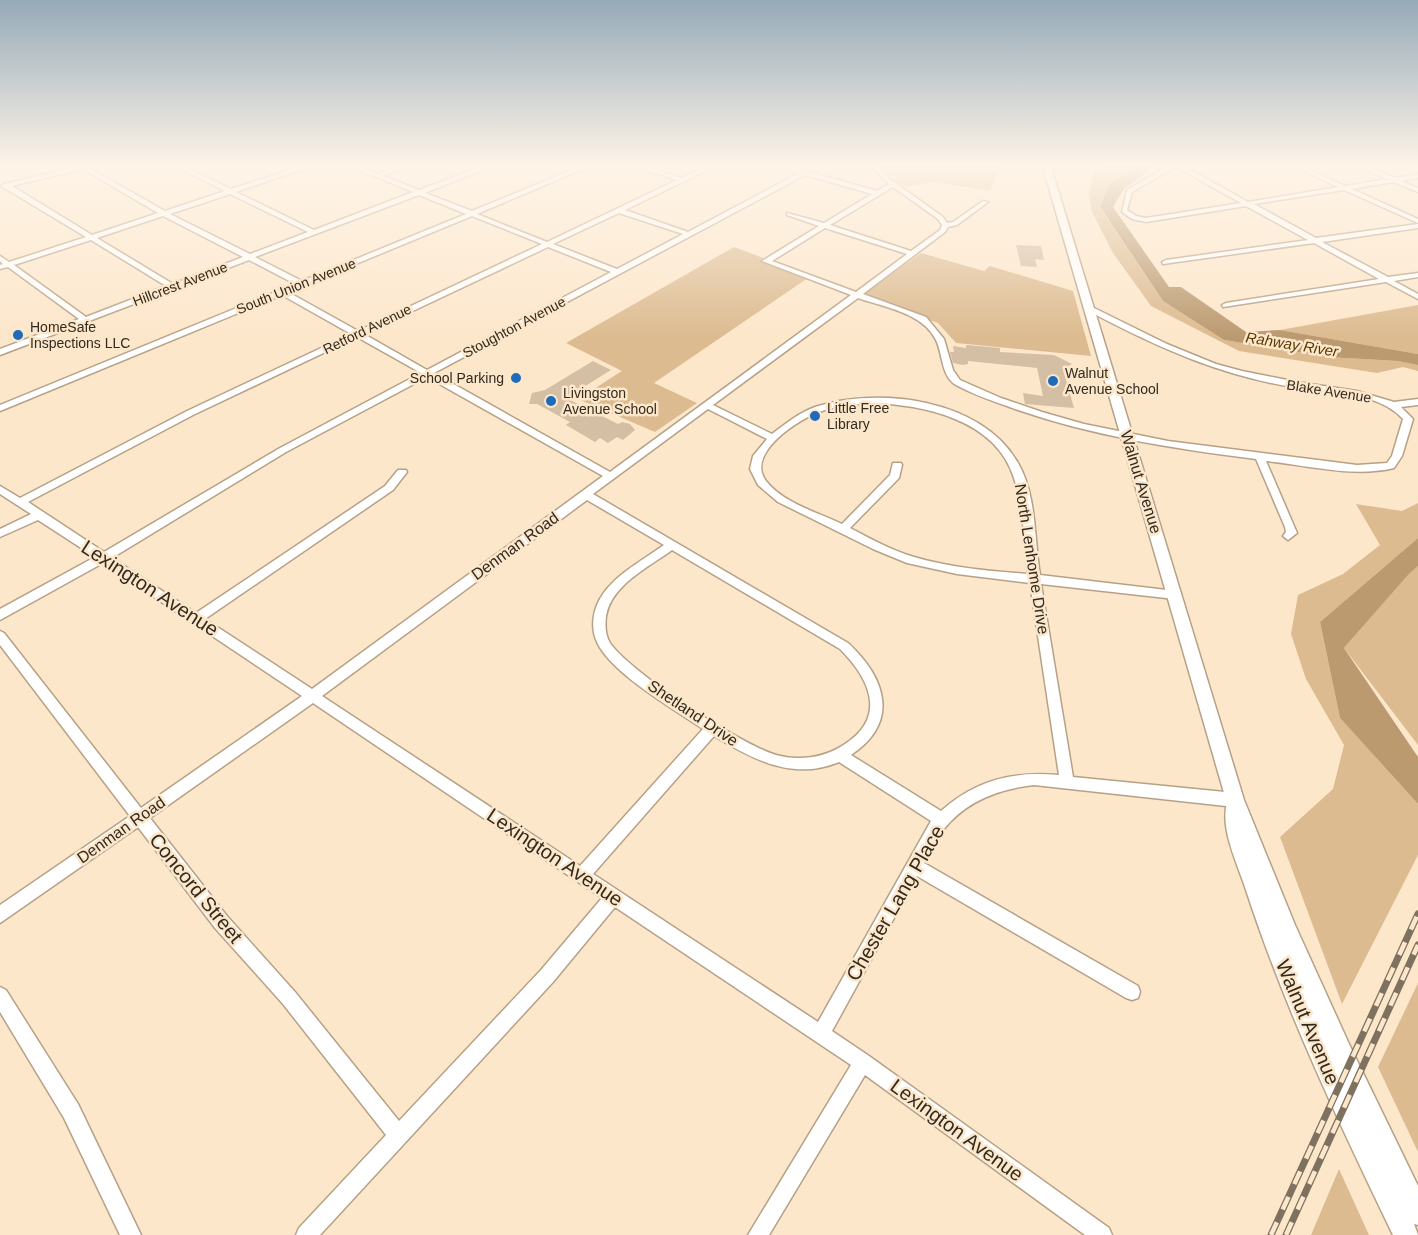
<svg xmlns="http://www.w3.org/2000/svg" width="1418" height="1235" font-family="Helvetica,sans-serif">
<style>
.green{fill:#dcbb90}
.water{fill:#bb9a70}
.building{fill:#d4bea4}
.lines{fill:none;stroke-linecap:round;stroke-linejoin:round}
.minor-casing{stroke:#b6a187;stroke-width:3}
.tertiary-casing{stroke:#b6a187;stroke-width:3}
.minor{fill:#fff;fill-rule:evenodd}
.tertiary{fill:#fff;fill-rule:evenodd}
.rail-casing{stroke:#7e715f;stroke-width:7}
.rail{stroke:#fde7cb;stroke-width:4.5;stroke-dasharray:14;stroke-linecap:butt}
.poi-dot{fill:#1f6ab9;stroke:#fde7cb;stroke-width:2}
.labels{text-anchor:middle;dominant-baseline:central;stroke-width:5;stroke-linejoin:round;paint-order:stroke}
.far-street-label{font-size:14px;fill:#322a1f;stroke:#fde7cb}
.far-poi-label{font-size:14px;fill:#322a1f;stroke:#fde7cb;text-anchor:start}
.far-water-label{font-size:15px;font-style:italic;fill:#593900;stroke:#fde7cb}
.street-label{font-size:16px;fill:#322a1f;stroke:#fde7cb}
.near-street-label{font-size:20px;fill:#322a1f;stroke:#fde7cb}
</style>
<rect width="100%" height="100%" fill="#fde7cb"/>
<path class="green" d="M879 164H1002L990 191 933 182 905 187 883 170Z
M1107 164H1143L1100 208 1163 301 1224 340 1327 357 1399 361 1418 365V371L1403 367 1377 373 1239 351 1151 306 1113 253 1092 212 1089 195 1092 178 1097 166Z
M734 247 863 295 921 253 984 271 990 266 1073 291 1091 356 956 343 938 323 808 278 654 383 697 403 655 432 578 399 622 371 566 343Z
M1418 305V354L1280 330Z
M1418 503V538L1320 622 1340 718 1418 804V855L1342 1004 1280 837 1333 789 1344 745 1306 679 1291 634 1298 595 1343 574 1380 545 1356 504 1402 511Z
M1418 566V745L1344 648 1409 574Z
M1418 983V1152L1378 1067Z
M1339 1169 1369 1235H1311Z"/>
<path class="water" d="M1143 164H1157L1124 189 1113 207 1169 287H1181L1246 332 1280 330 1418 354V365L1398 361 1327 357 1224 340 1163 301 1100 207 1109 185Z
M1418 538V566L1409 574 1344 648 1418 757V804L1340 718 1320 622Z"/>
<path class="building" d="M1016 245 1041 246 1044 260 1035 259 1037 267 1021 266Z
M966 345 1000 348V352L1054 355 1072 364 1063 369 1074 408 1025 404 1023 393 1043 396 1037 368 968 361V364L963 365 953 363 950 352H954L953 346 966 348Z
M593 361 611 370 566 398 618 424 622 422 630 424 635 430 623 440 617 437 608 443 600 438 595 442 566 425 570 422 537 404H529L532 393 545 390Z"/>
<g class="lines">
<g class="minor-casing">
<path id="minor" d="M100 164 89 168 165 211 225 191 171 164H179L231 189 308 164H318L236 192 314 230 413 192 345 164H354L377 174 403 164H412L383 176 419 190 488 164H497L425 193 472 211 586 164H595L477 214 547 242 677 180 628 164H638L682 178 712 164H720L625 210 688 232 799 173 771 164H781L877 191 889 184 869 164H876L887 177 943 217 947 223 953 222 983 201 988 202 957 225 948 227 945 232 863 294 926 317 944 339 953 370 960 380 1001 398 1042 412 1084 424 1168 441 1357 465 1387 463 1392 456 1403 419C1381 395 1344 394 1314 390 1229 380 1160 349 1085 309L1084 307 1088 305 1167 344 1216 364 1242 371 1297 382 1357 391 1394 402 1418 399V405L1401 407 1413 419 1402 456 1394 468C1353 478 1307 465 1266 461L1297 533 1288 540 1283 536 1286 532 1285 527 1256 459C1174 449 1093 436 1015 409 996 402 974 395 956 385 941 376 943 354 936 340 923 313 884 307 858 298L713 405 772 434C785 424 799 413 815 407 879 386 982 399 1018 463 1037 496 1034 539 1040 575L1175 591 1181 595 1175 599 1041 584 1073 777 1235 793 1240 795 1242 800 1240 805 1235 807 1034 785C998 789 966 801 943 830 935 840 930 853 924 863L1138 986 1140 992 1138 998 1132 1000 1126 998 917 876 832 1031 869 1056 1109 1228 1112 1235H1085L865 1075 769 1235H748L851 1065 615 907 553 982 320 1235H296L299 1228 386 1135 283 1004 215 928 138 827 0 923V905L130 816 0 645V631L4 633 141 808 302 696 103 563 0 620V609L95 557 38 520 0 537V529L31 514 0 494V486L20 498 187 411 351 334 282 295 0 411V405L295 284 249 260 0 355V349L79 319 8 267 0 269V265L3 264 0 261V256L9 262 86 237 1 186 4 184 83 165ZM83 169 158 213 92 235 12 186ZM805 175 872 194 824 223 787 213V215L819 226 762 261 851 295 610 472 434 373ZM893 187 938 219 942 225 940 230 911 251 830 225ZM230 194 308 232 250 254 170 214ZM419 195 466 214 302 281 255 257ZM619 213 683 234 617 269 553 244ZM163 216 243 257 173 284 97 238ZM472 216 542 244 358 331 288 292ZM825 228 907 254 856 292 772 261ZM91 240 166 286 86 317 14 265ZM548 247 611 272 427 370 364 334ZM357 337 421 373 280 448 104 552 28 502 193 415ZM427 377 603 476 312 689 205 619 393 490 407 472 406 470H398L385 486 196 613 112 558 286 452ZM868 403C922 404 996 419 1014 478 1024 509 1024 543 1028 574 990 571 951 568 914 557 891 550 871 539 850 528L899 478 902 465 901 463H893L890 475 842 524C817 512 783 503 766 481 745 453 800 418 822 411 837 406 852 405 868 403ZM708 409 767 439 753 456 750 469 758 485 778 502 873 549 907 563 957 574 1030 583 1059 775C1013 771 976 780 941 811L851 755C901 722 885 677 848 643L593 494ZM587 500 664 545C643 560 618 573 603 594 593 608 590 627 597 642 611 673 675 710 703 729L580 866 322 696ZM672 550 840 649C869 678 888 716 845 744 830 754 816 758 798 758 791 758 783 757 776 755 740 744 631 673 610 643 605 635 605 625 606 616 611 585 649 567 672 550ZM313 703 602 898 541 970 399 1121 295 992 227 916 150 818ZM714 736C754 760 793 781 839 762L931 821 818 1022 593 874Z
M1172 164H1180L1248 202 1338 187 1289 164H1297L1345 186 1387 179 1353 164H1362L1395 178 1418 174V178L1401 181 1418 188V192L1393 182 1352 189 1418 219V223L1344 190 1254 204 1316 238 1418 224V228L1322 242 1388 277 1418 273V277L1394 281 1418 294V299L1386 282 1223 307 1222 305 1226 303 1379 279 1314 243 1163 264 1162 262 1166 260 1308 240 1246 206 1146 222 1132 219 1122 212 1127 190ZM1176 167 1241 203 1146 218 1136 216 1127 210 1132 192Z
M0 987 6 990 78 1104 141 1235H120L64 1118 0 1012Z"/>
</g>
<g class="tertiary-casing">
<path id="tertiary" d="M1042 164H1050L1244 800 1295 925 1349 1044 1418 1186V1225L1414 1224 1418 1235H1393C1338 1121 1284 1007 1245 887 1237 863 1220 828 1227 803Z"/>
</g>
<use href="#minor" class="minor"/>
<use href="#tertiary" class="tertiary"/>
<g class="rail-casing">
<path id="rail" d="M1271 1235 1418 914
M1286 1235 1418 945"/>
</g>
<use href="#rail" class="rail"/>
</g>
<linearGradient id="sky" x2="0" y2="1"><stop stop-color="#96aab8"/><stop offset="0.49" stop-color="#fef4e8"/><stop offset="1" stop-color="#fef4e8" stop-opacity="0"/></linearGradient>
<rect width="1418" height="337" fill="url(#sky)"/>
<g class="poi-dot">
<circle cx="18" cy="335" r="6"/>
<circle cx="516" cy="378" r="6"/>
<circle cx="1053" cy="381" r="6"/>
<circle cx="551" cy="401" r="6"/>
<circle cx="815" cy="416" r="6"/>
</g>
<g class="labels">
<g class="far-street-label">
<text transform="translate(180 284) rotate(-21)">Hillcrest Avenue</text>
<text transform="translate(296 286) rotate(-22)">South Union Avenue</text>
<text transform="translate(514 327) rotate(-28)">Stoughton Avenue</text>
<text transform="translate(367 329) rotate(-26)">Retford Avenue</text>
<text transform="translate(1329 391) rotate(9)">Blake Avenue</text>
</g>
<g class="far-poi-label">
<text x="30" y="327">HomeSafe<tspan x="30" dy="16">Inspections LLC</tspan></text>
<text x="1065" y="373">Walnut<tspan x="1065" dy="16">Avenue School</tspan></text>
<text x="504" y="378" text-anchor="end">School Parking</text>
<text x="563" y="393">Livingston<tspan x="563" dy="16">Avenue School</tspan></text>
<text x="827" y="408">Little Free<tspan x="827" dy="16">Library</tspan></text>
</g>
<g class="far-water-label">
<text transform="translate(1292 344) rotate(9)">Rahway River</text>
</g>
<g class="street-label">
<text transform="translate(1141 482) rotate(73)">Walnut Avenue</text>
<text transform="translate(515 546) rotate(-36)">Denman Road</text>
<text transform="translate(1032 559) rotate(81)">North Lenhome Drive</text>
<text transform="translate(693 713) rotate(34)">Shetland Drive</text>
<text transform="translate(121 830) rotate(-35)">Denman Road</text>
</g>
<g class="near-street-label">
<text transform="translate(150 588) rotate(33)">Lexington Avenue</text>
<text transform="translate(555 857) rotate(34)">Lexington Avenue</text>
<text transform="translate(196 888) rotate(51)">Concord Street</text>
<text transform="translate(895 903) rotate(-60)">Chester Lang Place</text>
<text transform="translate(1308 1022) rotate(67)">Walnut Avenue</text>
<text transform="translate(957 1130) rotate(36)">Lexington Avenue</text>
</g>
</g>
</svg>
